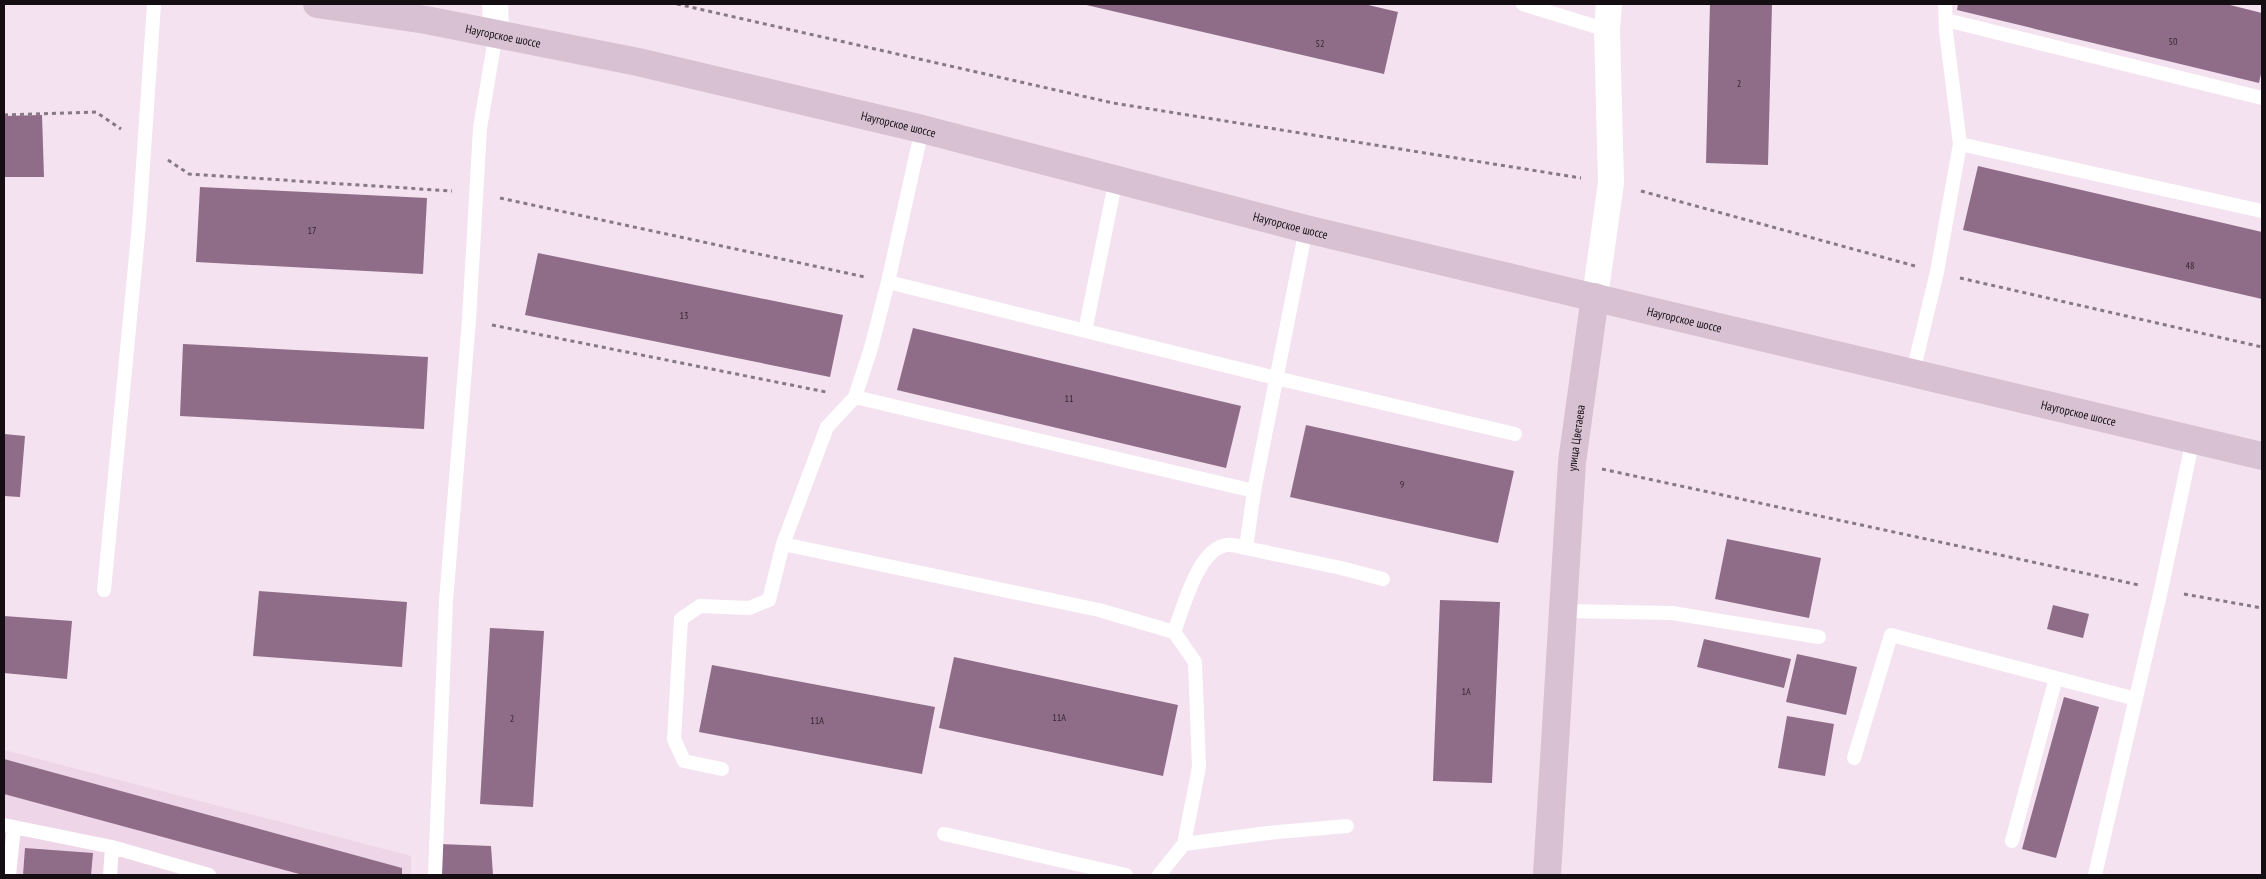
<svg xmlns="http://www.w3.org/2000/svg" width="2266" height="879" font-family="'PT Sans Narrow',sans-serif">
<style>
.built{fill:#eed5e8}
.building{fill:#8f6c87}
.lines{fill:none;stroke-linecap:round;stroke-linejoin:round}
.path{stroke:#857983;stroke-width:3;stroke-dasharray:4 4;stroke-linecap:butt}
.service{stroke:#fff;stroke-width:14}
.minor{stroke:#fff;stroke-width:26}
.secondary{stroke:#d7c1d3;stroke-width:28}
.labels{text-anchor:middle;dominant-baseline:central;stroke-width:4.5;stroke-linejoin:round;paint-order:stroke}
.number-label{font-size:10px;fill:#332630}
.street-label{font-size:12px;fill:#140e13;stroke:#fdf2fa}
</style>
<rect width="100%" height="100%" fill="#f4e2f0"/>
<path class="built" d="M4 750 411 856V875H4Z"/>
<path class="building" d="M1082 4H1364L1398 12 1384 74Z
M1710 4H1772L1768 165 1706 163Z
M1958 4H2226L2262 13V69L2259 83 1957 10Z
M42 115 44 177H4V116Z
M1978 166 2262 232V299L1963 230Z
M200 187 427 198 423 274 196 262Z
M538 253 843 315 830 377 525 315Z
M913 328 1241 406 1226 468 897 390Z
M183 344 428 357 424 429 180 416Z
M1306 425 1514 471 1498 543 1290 497Z
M4 434 25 436 20 497 4 496Z
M1727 539 1821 558 1809 618 1715 599Z
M259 591 407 602 402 667 253 656Z
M1440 600 1500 602 1492 783 1433 781Z
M2053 605 2089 614 2083 638 2047 629Z
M4 616 72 621 67 679 4 673Z
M490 628 544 631 533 807 480 804Z
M1704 639 1791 659 1784 688 1697 667Z
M1797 654 1857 667 1846 715 1786 702Z
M954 657 1178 705 1163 776 939 728Z
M712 665 935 707 922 774 699 732Z
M2064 697 2099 707 2056 858 2022 849Z
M1787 716 1834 724 1825 776 1778 768Z
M4 759 402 868V875H303L4 794Z
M440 844 491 846 493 875H441Z
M25 848 93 853 91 875H23Z"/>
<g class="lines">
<path class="path" d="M677 4 1113 103 1581 178
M4 115 96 112 121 129
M168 160 189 174 452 191
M1641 191 1915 266
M500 198 865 277
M1960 278 2262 347
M492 325 826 392
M1602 469 2139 585
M2184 594 2262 608"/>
<path class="service" d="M1523 4 1607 30
M1946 20 2262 98
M922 129 888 282 871 348 855 397 827 427 783 544 1099 610 1174 632 1195 662 1199 767 1184 844 1159 875
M1960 144 2262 211
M1306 229 1254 491 1246 548 1341 568 1383 579
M888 282 1276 378 1515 434
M1085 331 1116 179
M1913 372 1937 272 1960 144 1946 31 1945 4
M855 397 1254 491
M104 590 139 224 154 4
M1564 611 1672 613 1819 637
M1174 632C1183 609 1198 548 1227 545 1232 544 1240 547 1246 548
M1854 758 1891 635 2136 699
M722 769 684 761 674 739 681 619 700 606 749 608 769 600 783 544
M4 825 112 847 209 875
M944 834 1126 875
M2012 841 2056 678
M1184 844 1268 833 1347 826
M9 875 14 827
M110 875 112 847
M435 875 446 601 469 320 480 128 496 33
M2095 875 2161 590 2193 439"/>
<path class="minor" d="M495 4 496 33
M1595 297 1611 183 1607 30 1609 4"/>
<g class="secondary">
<path id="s1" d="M317 4 426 20 638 62 922 129 1306 229 2262 456"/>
<path id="s2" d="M1547 875 1572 462 1595 297"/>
</g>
</g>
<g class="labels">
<g class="number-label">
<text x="2173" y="41">50</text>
<text x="1320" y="43">52</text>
<text x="1739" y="83">2</text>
<text x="312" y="230">17</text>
<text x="2190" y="265">48</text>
<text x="684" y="315">13</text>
<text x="1069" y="398">11</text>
<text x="1402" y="484">9</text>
<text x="1466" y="691">1А</text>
<text x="1059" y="717">11А</text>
<text x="512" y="718">2</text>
<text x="817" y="720">11А</text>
</g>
<g class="street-label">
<text stroke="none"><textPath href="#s1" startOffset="189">Наугорское шоссе</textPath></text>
<text stroke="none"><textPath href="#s1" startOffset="594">Наугорское шоссе</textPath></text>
<text stroke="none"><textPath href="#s1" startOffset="999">Наугорское шоссе</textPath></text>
<text stroke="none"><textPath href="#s1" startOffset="1404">Наугорское шоссе</textPath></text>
<text stroke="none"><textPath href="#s1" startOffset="1809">Наугорское шоссе</textPath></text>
<text stroke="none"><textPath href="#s2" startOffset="438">улица Цветаева</textPath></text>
</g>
</g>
<rect width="2266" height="879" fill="none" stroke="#140e13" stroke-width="10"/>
</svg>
